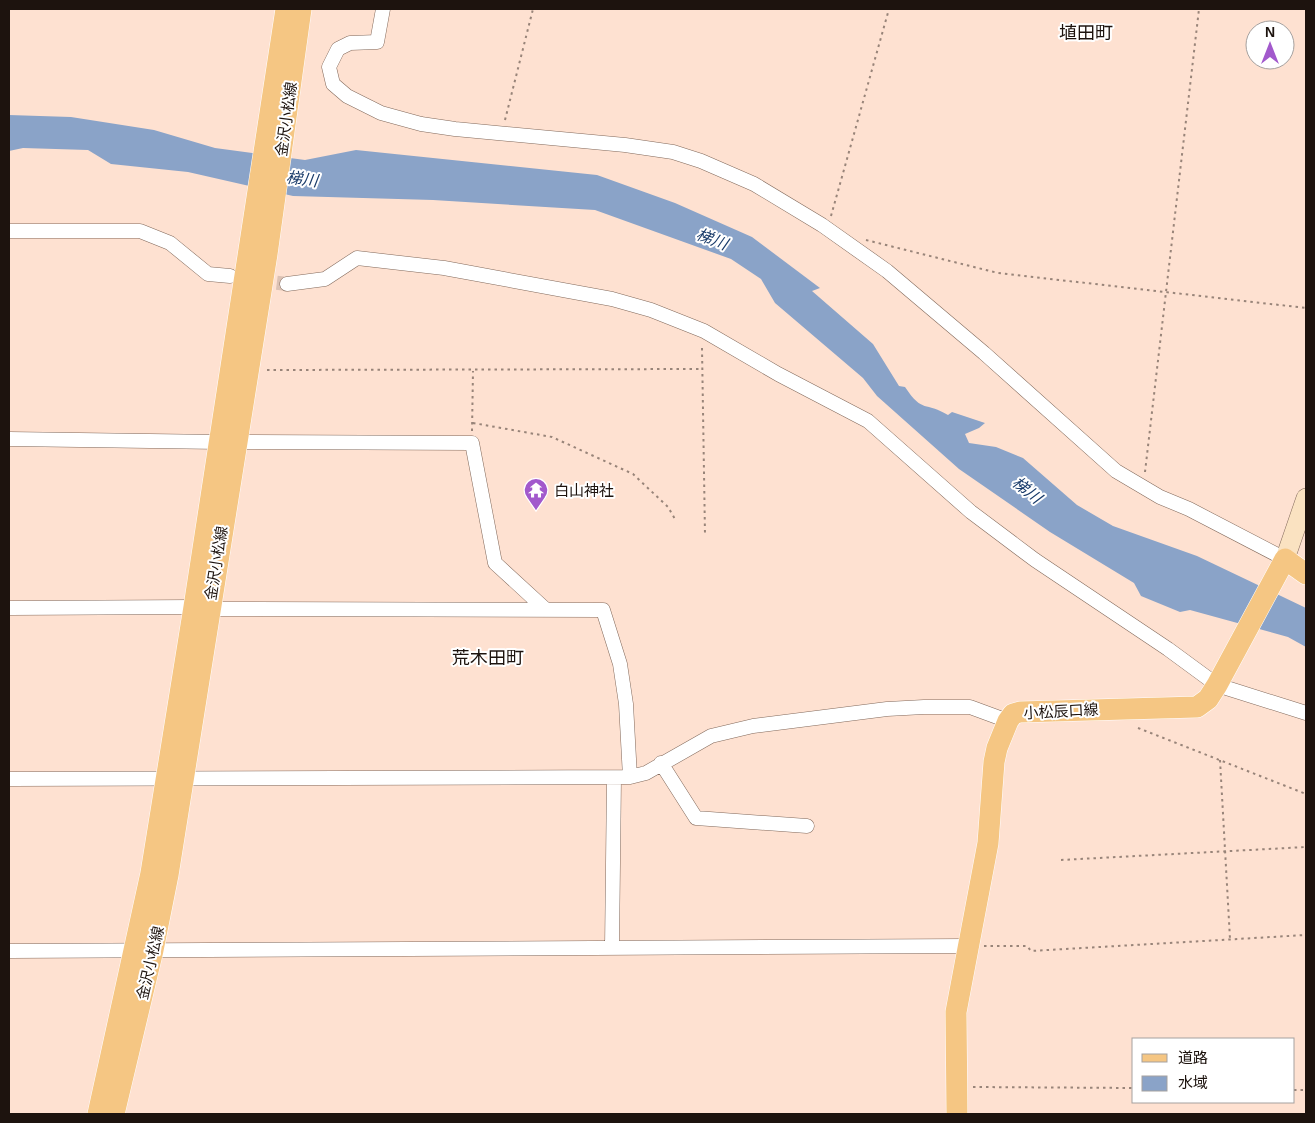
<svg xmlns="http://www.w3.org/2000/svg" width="1315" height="1123" font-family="Helvetica,'Noto Sans JP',sans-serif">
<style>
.water{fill:#8aa3c8}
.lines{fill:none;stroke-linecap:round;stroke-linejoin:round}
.street-tunnel{stroke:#dcc2b4;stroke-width:14;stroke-dasharray:14 7;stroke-linecap:butt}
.street-casing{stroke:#82695b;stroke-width:15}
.secondary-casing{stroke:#82695b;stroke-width:20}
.primary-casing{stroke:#fff;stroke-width:22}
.path{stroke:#988479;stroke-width:2;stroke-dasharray:2.5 4;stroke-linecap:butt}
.street{stroke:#fff;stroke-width:14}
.secondary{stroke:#fae2c1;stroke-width:19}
.primary{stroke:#f5c683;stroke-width:21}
.labels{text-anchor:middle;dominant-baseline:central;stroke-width:4;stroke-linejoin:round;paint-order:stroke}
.street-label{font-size:15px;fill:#1d130e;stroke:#fff}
.poi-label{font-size:15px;fill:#1d130e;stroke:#fff;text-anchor:start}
.water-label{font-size:16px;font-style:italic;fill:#193b6a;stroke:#fff}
.quarter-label{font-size:18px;fill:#1d130e;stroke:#fff}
</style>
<rect width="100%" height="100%" fill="#fee1d1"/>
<path class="water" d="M9 115 71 117 154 130 215 148 305 160 356 150 597 175 675 203 752 237 820 288 812 291 873 344 899 386 905 387C923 414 925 401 948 415L952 412 985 423 979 428 965 434 969 443 996 447 1023 458 1077 505 1113 526 1197 556 1306 608V647L1288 637 1190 610 1180 612 1141 596 1134 583 1050 532 959 469 877 396 863 378 775 303 761 279 731 259 595 210 433 200 293 196 188 172 111 164 88 150 23 148 9 151Z"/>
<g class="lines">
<path class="street-tunnel" d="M256 280 287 284"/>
<g class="street-casing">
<path id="street" d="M383 9 377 42 350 43 338 49 329 67 333 84 347 96 381 113 421 124 455 129 625 145 673 152 701 161 754 184 822 225 887 271 984 353 1116 471 1160 497 1189 509 1285 559
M9 231H140L170 243 208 274 230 276
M287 284 325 279 357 258 444 268 612 299 651 310 704 331 778 374 868 421 971 512 1035 560 1168 649 1217 685 1306 713
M9 439 220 442
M236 442 472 443 495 563 544 608
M9 608 194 607
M209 609 603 610 620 664 626 704 630 777
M661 763 696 818 807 826
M9 779 630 777 646 773 711 736 753 726 887 709 924 707H970L1008 721
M612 948 614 778
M9 951 967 946"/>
</g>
<g class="secondary-casing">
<path id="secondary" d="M1285 559 1306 498"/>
</g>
<g class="primary-casing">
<path id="primary" d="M98 1114 151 873 194 607 286 9
M114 1114 153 950 168 875 267 254 301 9
M957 1114 956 1012 988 843 994 762 997 748 1008 721 1013 714 1020 712 1197 707 1208 699 1217 685 1285 559 1306 574"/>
</g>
<path class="path" d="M505 120 533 9
M831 216 889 9
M866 240 998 273 1306 308
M702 348 705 535
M267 370 702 369
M473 423 552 437 633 474 668 507 675 519
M472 431 473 371
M1145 472 1199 9
M1138 728 1306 794
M1220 760 1230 939
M1061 860 1306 847
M984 946H1027L1031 951 1306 935
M973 1087 1134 1088
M1294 1090H1306"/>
<use href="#street" class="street"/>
<use href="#secondary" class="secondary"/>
<use href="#primary" class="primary"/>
</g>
<defs>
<g id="temple-pin" transform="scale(1.25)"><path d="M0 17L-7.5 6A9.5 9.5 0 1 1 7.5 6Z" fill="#a259cc" stroke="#fff"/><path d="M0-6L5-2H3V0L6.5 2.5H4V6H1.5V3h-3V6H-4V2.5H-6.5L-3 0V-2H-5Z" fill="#fff"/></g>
</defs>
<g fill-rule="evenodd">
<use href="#temple-pin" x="536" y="490"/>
</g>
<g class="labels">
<g class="street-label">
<text transform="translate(286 119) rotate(-82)">金沢小松線</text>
<text transform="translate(216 563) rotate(-81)">金沢小松線</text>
<text transform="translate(1061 711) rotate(-3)">小松辰口線</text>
<text transform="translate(150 963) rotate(-77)">金沢小松線</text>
</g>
<g class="poi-label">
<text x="554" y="490">白山神社</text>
</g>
<g class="water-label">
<text transform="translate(302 179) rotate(7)">梯川</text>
<text transform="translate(712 239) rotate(21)">梯川</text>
<text transform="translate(1027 490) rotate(39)">梯川</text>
</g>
<g class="quarter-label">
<text x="1086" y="33">埴田町</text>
<text x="488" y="658">荒木田町</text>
</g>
</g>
<rect width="1315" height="1123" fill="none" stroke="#1d130e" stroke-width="20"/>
<rect x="1132" y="1038" width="162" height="65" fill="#ffffff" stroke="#a5a19f"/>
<rect x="1142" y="1054" width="25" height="8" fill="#f5c683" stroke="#a5a19f"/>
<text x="1178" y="1063" font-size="15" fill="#1d130e">道路</text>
<rect x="1142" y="1076" width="25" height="15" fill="#8aa3c8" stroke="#a5a19f"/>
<text x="1178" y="1088" font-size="15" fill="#1d130e">水域</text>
<g transform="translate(1270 45)"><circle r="24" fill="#ffffff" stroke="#a5a19f"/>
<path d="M0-4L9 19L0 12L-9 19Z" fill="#a259cc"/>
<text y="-8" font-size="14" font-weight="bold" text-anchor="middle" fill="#1d130e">N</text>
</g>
</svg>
